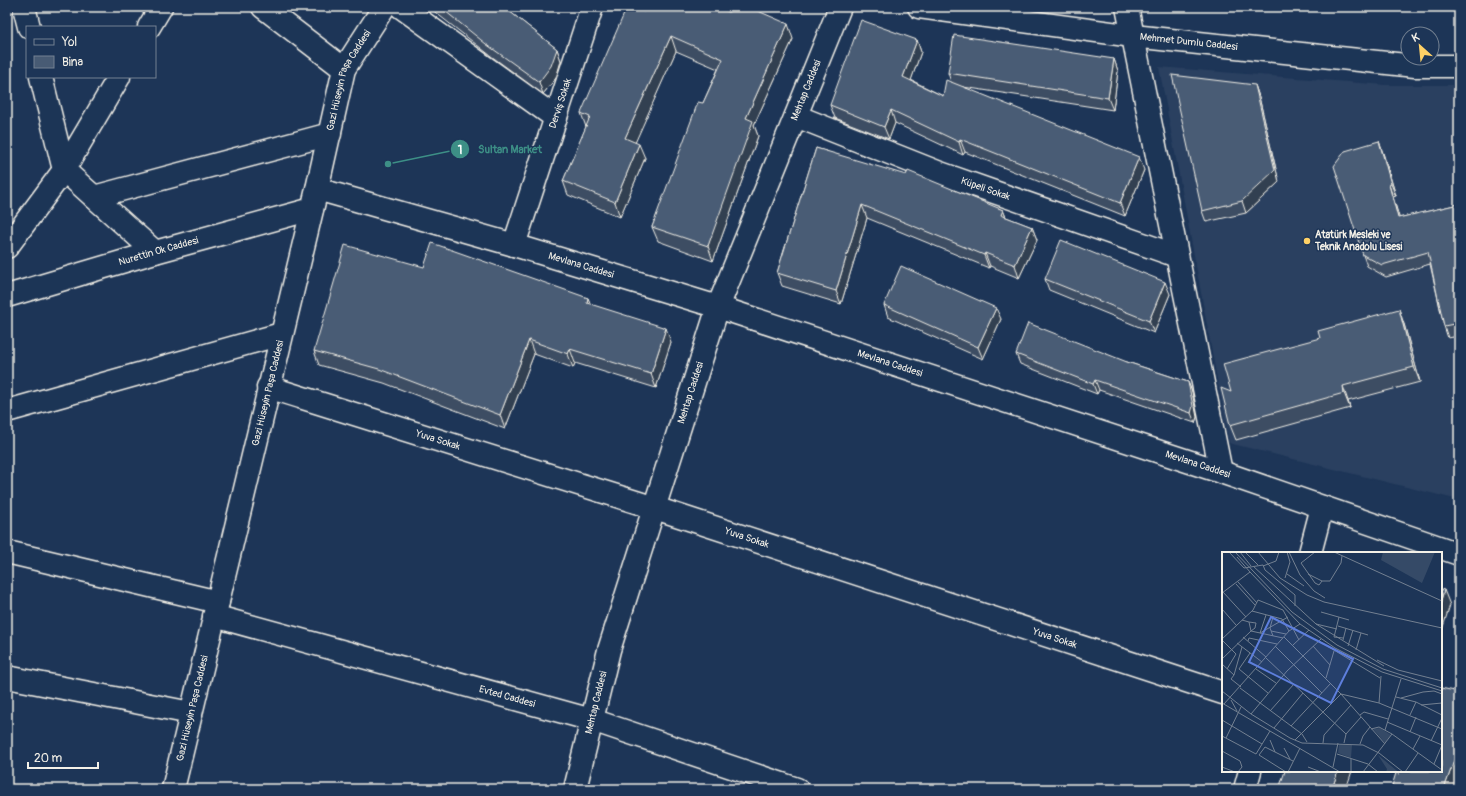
<svg xmlns="http://www.w3.org/2000/svg" width="1466" height="796" font-family="Pangolin,sans-serif">
<style>
.built{fill:#2a4060}
.lines{fill:none;stroke-linecap:round;stroke-linejoin:round}
.minor-casing{stroke:#f4f1e8;stroke-width:25}
.minor{stroke:#1d3557;stroke-width:22}
.wall{fill:#3e4e64;stroke:#f4f1e8}
.shaded-wall{fill:#324051;stroke:#f4f1e8}
.building{fill:#485b74;stroke:#f4f1e8}
.poi-dot{fill:#ffd166;stroke:#1d3557;stroke-width:1.5}
.labels{text-anchor:middle;dominant-baseline:central;stroke-width:3;stroke-linejoin:round;paint-order:stroke}
.street-label{font-size:10px;fill:#f4f1e8;stroke:#1d3557}
.poi-label{font-size:10px;font-weight:bold;fill:#f4f1e8;stroke:#1d3557;text-anchor:start}
.inset-road{fill:none;stroke:#738091;stroke-width:1}
.view{fill:#5e7fdd;fill-opacity:0.15;stroke:#5e7fdd;stroke-width:2}
.inset-edge{fill:none;stroke:#f4f1e8;stroke-width:2}
.leader{fill:none;stroke:#3d8f86;stroke-width:1.5}
.callout-dot{fill:#3d8f86;stroke:#1d3557;stroke-width:1.5}
.mark-label{font-size:12px;text-anchor:middle;font-weight:bold;fill:#fff}
.callout-label{font-size:11px;text-anchor:middle;font-weight:bold;fill:#3d8f86;stroke:#1d3557;stroke-width:3;stroke-linejoin:round;paint-order:stroke}
</style>
<rect width="100%" height="100%" fill="#1d3557"/>
<filter id="ink" filterUnits="userSpaceOnUse"><feTurbulence type="fractalNoise" baseFrequency=".025" numOctaves="2"/><feDisplacementMap in="SourceGraphic" scale="8" xChannelSelector="R" yChannelSelector="G"/><feConvolveMatrix kernelMatrix="1 2 1 2 8 2 1 2 1" color-interpolation-filters="sRGB"/></filter>
<g filter="url(#ink)">
<path class="built" d="M1159 67 1385 85H1459V500L1229 443Z"/>
<g class="lines">
<g class="minor-casing">
<g id="minor">
<path d="M24 7 29 27"/>
<path d="M263 7 344 69"/>
<path d="M401 7 556 118"/>
<path id="s1" d="M919 7 1133 36 1415 66H1459"/>
<path d="M1127 7 1221 472"/>
<path d="M149 27 161 7"/>
<path d="M41 77 64 170 155 252"/>
<path id="s2" d="M796 116 940 173 1177 256"/>
<path id="s3" d="M317 189 514 245 718 307 1221 472 1459 554"/>
<path d="M94 197 330 134"/>
<path id="s4" d="M514 245 592 7"/>
<path d="M7 247 64 170 119 77"/>
<path id="s5" d="M7 296 155 252 312 209"/>
<path id="s6" d="M268 387 655 508 1223 693"/>
<path d="M7 411 281 334"/>
<path d="M7 552 218 602"/>
<path d="M1310 553 1322 507"/>
<path id="s7" d="M214 616 592 720 797 789"/>
<path d="M7 677 191 713"/>
<path id="s8" d="M173 789 317 189 344 69 384 7"/>
<path id="s9" d="M575 789 609 650 718 307 840 7"/>
<path d="M1245 789 1250 771"/>
</g>
</g>
<use href="#minor" class="minor"/>
</g>
<path class="wall" d="M431 7H504L557 49 561 61 556 78 543 94 491 56 431 9Z
M644 12 793 39 754 125 758 136 713 261 658 241 652 227 703 103 718 69 676 51 635 142 645 158 620 217 568 195 563 181 586 127 581 113Z
M917 40 921 52 911 80 943 96 951 82 948 73 1114 59 1118 71 1113 110 963 87 1144 170 1125 216 965 152 963 155 895 123 889 139 835 118 830 105Z
M1255 85 1259 97 1279 182 1246 213 1206 222 1202 211Z
M816 148 1003 210 1006 217 1032 227 1037 240 1019 278 990 266 989 268 867 218 841 304 782 286 777 273Z
M1383 153 1396 196 1393 197 1399 218 1459 204V336L1448 338 1444 326 1430 264 1386 277 1367 266 1363 255Z
M424 267 588 298 590 304 671 342 656 388 575 363 573 368 534 354 505 429 384 383 319 365 314 351Z
M1045 279 1170 294 1154 333 1049 290Z
M884 305 1001 319 983 359 888 317Z
M1404 324 1420 382 1348 401 1350 408 1236 440 1230 425 1231 392Z
M1016 354 1127 362 1188 382 1192 392 1197 417 1195 423 1099 390 1097 394 1020 364Z
M1459 692V787L1399 774Z"/>
<path class="shaded-wall" d="M788 24 793 39 754 125 758 136 713 261 708 246 746 118Z
M671 36 676 51 631 152 625 138Z
M917 40 921 52 908 89 903 77Z
M557 49 561 61 556 78 543 94 539 82Z
M1114 59 1118 71 1113 110 1108 98Z
M1255 85 1259 97 1279 182 1246 213 1242 201Z
M891 110 895 123 889 139 884 127Z
M960 139 965 152 963 155 959 142Z
M1379 141 1383 153 1396 196 1391 184Z
M639 144 645 158 620 217 615 202Z
M1139 157 1144 170 1125 216 1120 203Z
M1389 185 1393 197 1403 230 1398 218Z
M862 205 867 218 841 304 836 291Z
M1003 210 1008 223 1001 215Z
M1032 227 1037 240 1019 278 1015 265Z
M985 253 990 266 989 268 984 255Z
M1165 282 1170 294 1154 333 1149 321Z
M588 298 594 312 587 303Z
M996 308 1001 319 983 359 978 347Z
M1399 309 1404 324 1420 382 1414 367Z
M666 328 671 342 656 388 651 374Z
M529 340 534 354 505 429 500 415Z
M570 349 575 363 573 368 568 354Z
M1095 380 1099 390 1097 394 1093 384Z
M1188 382 1192 392 1197 417 1195 423 1191 413Z
M1343 386 1348 401 1350 408 1344 393Z
M1444 590 1450 605 1441 633V600Z
M1455 758 1459 770V787L1458 789H1444Z
M1338 771H1352L1346 789H1332Z"/>
<path class="building" d="M440 7H504L557 49 551 66 539 82 486 44Z
M627 7H634L644 12 646 7H717L729 12 731 7H749L788 24 746 118 753 121 708 246 652 227 698 102 703 103 723 59 671 36 625 138 639 144 615 202 563 181 590 117 581 113Z
M861 20 917 40 903 77 943 96 946 80 1139 157 1120 203 960 139 959 142 891 110 884 127 830 105Z
M954 35 1114 59 1108 98 948 73Z
M1172 75 1255 85 1275 170 1242 201 1202 211Z
M1379 141 1391 184 1389 185 1398 218 1459 204V323L1444 326 1428 252 1382 265 1363 255 1334 166 1345 151Z
M816 148 906 175 908 171 1003 210 1001 215 1032 227 1015 265 985 253 984 255 862 205 836 291 777 273Z
M1061 240 1165 282 1149 321 1045 279Z
M432 243 588 298 587 303 666 328 651 374 570 349 568 354 529 340 500 415 379 369 314 351 345 245 424 267Z
M901 266 996 308 978 347 884 305Z
M1399 309 1414 367 1343 386 1344 393 1230 425 1221 388 1231 392 1223 364 1320 338 1318 331Z
M1028 323 1127 362 1188 382 1193 406 1191 413 1095 380 1093 384 1016 354Z
M1441 589 1444 590 1441 600Z
M1441 688 1459 692V754L1458 759 1455 758 1444 789H1391L1396 773 1399 774 1400 771H1441Z
M1285 771H1338L1332 789H1279Z"/>
</g>
<circle class="poi-dot" cx="1307" cy="241" r="4"/>
<g class="labels">
<g class="street-label">
<text stroke="none"><textPath href="#s1" startOffset="272">Mehmet Dumlu Caddesi</textPath></text>
<text stroke="none"><textPath href="#s8" startOffset="731">Gazi Hüseyin Paşa Caddesi</textPath></text>
<text stroke="none"><textPath href="#s9" startOffset="737">Mehtap Caddesi</textPath></text>
<text stroke="none"><textPath href="#s4" startOffset="149">Derviş Sokak</textPath></text>
<text stroke="none"><textPath href="#s2" startOffset="203">Küpeli Sokak</textPath></text>
<text stroke="none"><textPath href="#s5" startOffset="158">Nurettin Ok Caddesi</textPath></text>
<text stroke="none"><textPath href="#s3" startOffset="275">Mevlana Caddesi</textPath></text>
<text stroke="none"><textPath href="#s3" startOffset="599">Mevlana Caddesi</textPath></text>
<text stroke="none"><textPath href="#s9" startOffset="413">Mehtap Caddesi</textPath></text>
<text stroke="none"><textPath href="#s8" startOffset="407">Gazi Hüseyin Paşa Caddesi</textPath></text>
<text stroke="none"><textPath href="#s6" startOffset="178">Yuva Sokak</textPath></text>
<text stroke="none"><textPath href="#s3" startOffset="923">Mevlana Caddesi</textPath></text>
<text stroke="none"><textPath href="#s6" startOffset="502">Yuva Sokak</textPath></text>
<text stroke="none"><textPath href="#s6" startOffset="826">Yuva Sokak</textPath></text>
<text stroke="none"><textPath href="#s7" startOffset="304">Evted Caddesi</textPath></text>
<text stroke="none"><textPath href="#s9" startOffset="89">Mehtap Caddesi</textPath></text>
<text stroke="none"><textPath href="#s8" startOffset="83">Gazi Hüseyin Paşa Caddesi</textPath></text>
</g>
<g class="poi-label">
<text x="1315" y="235">Atatürk Mesleki ve<tspan x="1315" dy="12">Teknik Anadolu Lisesi</tspan></text>
</g>
</g>
<g transform="translate(1222 552)">
<rect width="220" height="220" fill="#1d3557"/>
<path d="M161 0 182 1 213 0 200 31 159 8ZM158 176 169 183 163 191 151 177ZM117 193H130L129 206 116 201ZM156 203 174 218 177 220H164L165 217Z" fill="#354a67"/>
<path class="inset-road" d="M7 0 22 16 41 13 43 18 73 43V54M13 0 70 60 115 93 161 117 220 136M18 0 29 14M23 0 36 13M36 0 58 26 85 43 102 50 220 76M67 0 78 23 92 39 103 46M93 0 79 11 93 31 97 33 100 29M112 0 220 49M15 5 28 20M31 14 94 72 162 114M41 14 54 9 57 0M65 22 82 34M86 22 100 29H108L119 11 120 4M63 26 68 10 65 0M16 30 35 51M14 32 33 53M1 40 24 65M0 41 28 20 78 72 113 96 160 120 220 139M0 57 14 73M30 59 60 67 67 79M99 60 127 68M51 65 48 76 51 84M117 65 112 85 121 86M20 68 27 70 29 79M27 70 34 71 33 76 29 79M94 72 115 77M116 74 146 83M49 79 64 82M38 81 66 65M38 81 44 63M21 85 44 105M62 85 119 142 163 192M0 87 31 58 36 48 61 58 77 88M0 88 14 102 5 117M121 88 124 76M26 89 27 86 55 92M97 89 158 126M15 91 40 110M71 93 87 78M53 94 100 141M91 94 108 113M126 94 131 78M134 98 139 81M28 101 17 117 46 141M44 106 124 182M0 107 29 79 61 86M155 108 176 118 220 129M0 112 12 123 9 127 19 135M34 117 54 131M12 123 20 95M104 126 112 99M18 136 80 182 85 190M0 139 29 162 68 186 80 191 141 193 157 201 181 220M174 145 194 150 220 163M179 146 201 140 212 139 220 142M9 148 15 159M0 151 118 220M157 151 159 124M2 152 67 79 78 72M199 153 220 151M48 159 72 132M29 162 65 119 99 87M138 163 142 160 166 167M188 163 194 150M0 168 40 192M165 170 220 193M69 174 109 131M52 176 81 141M149 177 157 175 170 182 220 218M163 178 179 127M188 180 194 165M0 184 34 202 48 179M4 186 19 155M48 188 53 200 71 209M73 188 119 142 157 151 220 177M209 189 220 166M101 191 102 183 129 153M122 191 124 182 139 165M138 192 141 184 148 175M62 196 68 207M191 197 198 184M0 199 18 209 20 215 16 220M53 200 43 195 37 203 64 220M115 202 146 212 156 220M212 212 220 193M0 215 13 220M86 215 99 220M111 215 116 191M66 220 78 196M129 220V207M141 220 170 182M183 220 196 201"/>
<path class="view" d="M49 65 131 107 109 151 27 110Z"/>
<rect width="220" height="220" class="inset-edge"/>
</g>
<path class="leader" d="M388 164L460 149"/>
<g class="callout-dot">
<circle cx="388" cy="164" r="4"/>
<circle cx="460" cy="149" r="10"/>
</g>
<g class="mark-label">
<text x="460" y="154">1</text>
</g>
<g class="callout-label">
<text x="510" y="153">Sultan Market</text>
</g>
<rect width="1466" height="796" fill="none" stroke="#1d3557" stroke-width="24"/>
<rect x="12" y="12" width="1442" height="772" fill="none" stroke="#f4f1e8" stroke-width="1.5" filter="url(#ink)"/>
<rect x="26" y="26" width="130" height="52" fill="#1d3557" stroke="#738091"/>
<rect x="34" y="39" width="20" height="6" fill="#1d3557" stroke="#738091"/>
<text x="62" y="46" font-size="12" fill="#f4f1e8">Yol</text>
<rect x="34" y="56" width="20" height="12" fill="#485b74" stroke="#738091"/>
<text x="62" y="66" font-size="12" fill="#f4f1e8">Bina</text>
<g transform="translate(1420 46) rotate(333)"><circle r="19" fill="#1d3557" stroke="#738091"/>
<path d="M0-3L7 15L0 10L-7 15Z" fill="#ffd166"/>
<text y="-6" font-size="11" font-weight="bold" text-anchor="middle" fill="#f4f1e8">K</text>
</g>
<path d="M28 762v6h70v-6" fill="none" stroke="#f4f1e8" stroke-width="2"/>
<text x="34" y="762" font-size="12" fill="#f4f1e8" stroke="#1d3557" stroke-width="3" paint-order="stroke">20 m</text>
</svg>
